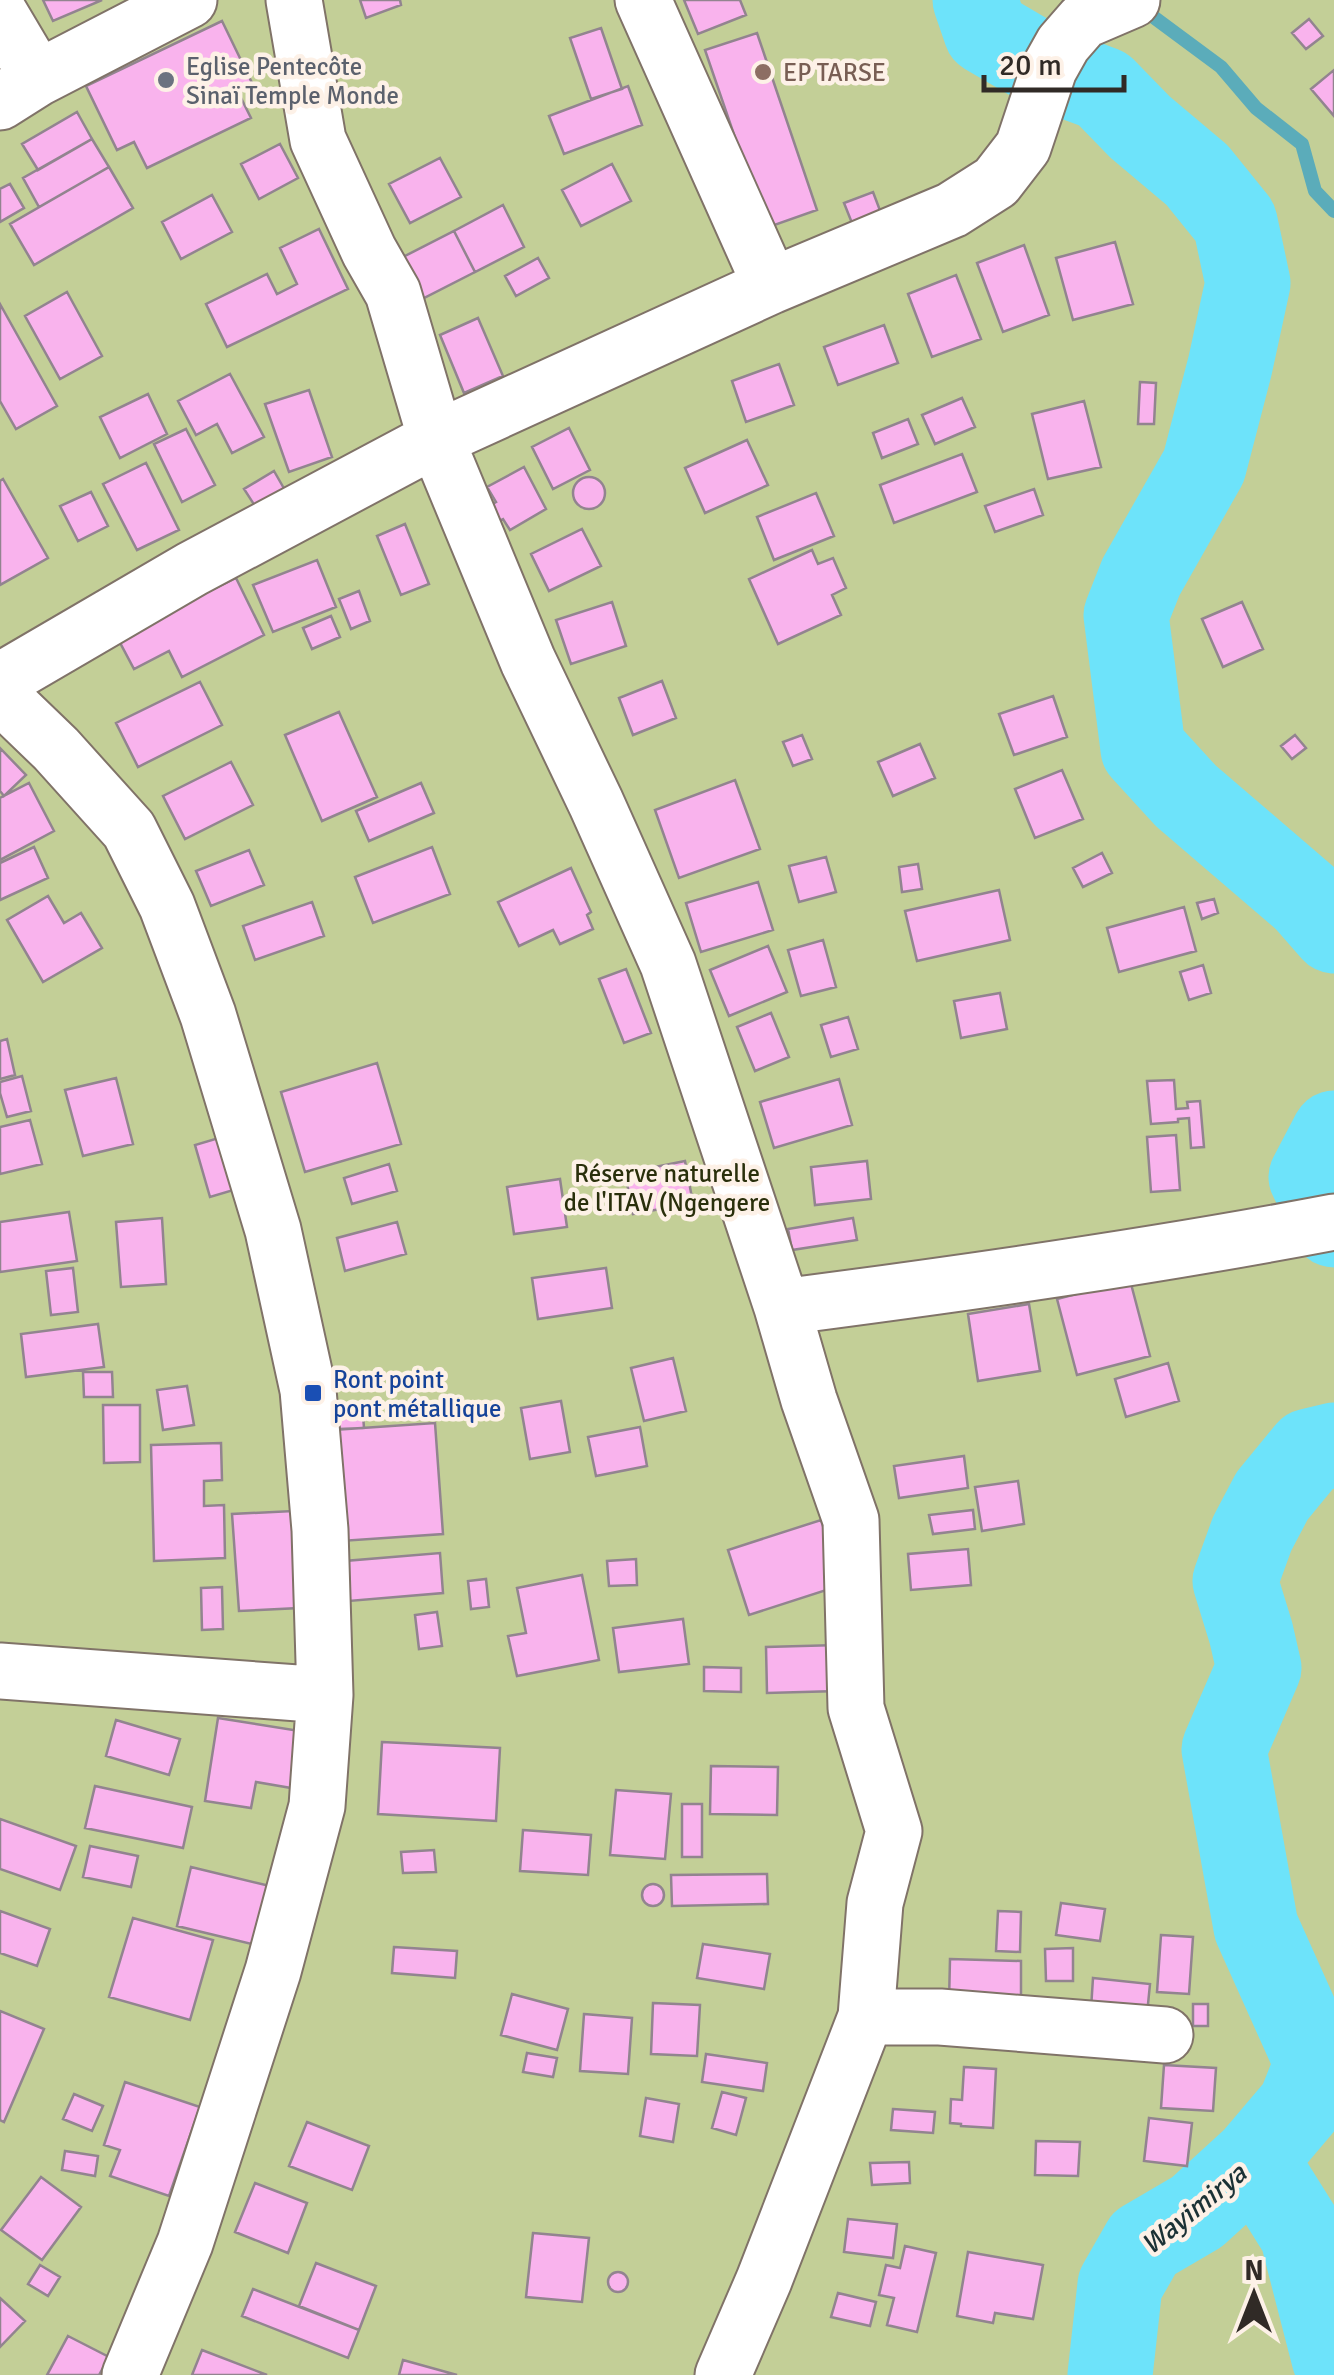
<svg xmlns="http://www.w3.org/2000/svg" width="1334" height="2375" font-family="Signika,sans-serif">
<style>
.green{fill:#c3cf97}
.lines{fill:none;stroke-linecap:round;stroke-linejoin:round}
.stream{stroke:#5bacba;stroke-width:14}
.river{stroke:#6de3fa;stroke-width:85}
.building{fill:#f9b3ed;stroke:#92848f;stroke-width:2.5}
.minor-casing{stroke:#807368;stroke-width:59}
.minor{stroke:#fff;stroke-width:55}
.education-dot{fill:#8d6e63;stroke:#fdf1e7;stroke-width:4}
.worship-dot{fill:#6b7280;stroke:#fdf1e7;stroke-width:4}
.transit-dot{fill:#1a4fb4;stroke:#fdf1e7;stroke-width:4}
.labels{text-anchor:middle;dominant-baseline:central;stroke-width:9;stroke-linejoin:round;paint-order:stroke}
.worship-label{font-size:25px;fill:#5b616d;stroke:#fdf1e7;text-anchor:start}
.education-label{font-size:25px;fill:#785e54;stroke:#fdf1e7;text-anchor:start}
.park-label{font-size:25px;fill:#292f0b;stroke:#fdf1e7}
.transit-label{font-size:25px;fill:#164399;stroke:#fdf1e7;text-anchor:start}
.water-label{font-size:28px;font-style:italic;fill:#1b3135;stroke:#fdf1e7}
</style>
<rect width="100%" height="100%" fill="#fdf1e7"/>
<path class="green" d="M0 0H1334V2375H0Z"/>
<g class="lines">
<path class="stream" d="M1140 7 1221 67 1256 108 1302 144 1315 191 1334 211"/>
<path class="river" d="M975 0 986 32 1049 69 1103 89 1140 127 1197 175 1235 222 1248 283 1230 366 1204 466 1141 577 1126 615 1143 749 1186 796 1306 899 1334 931
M1334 1133 1311 1177 1334 1225
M1255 2159 1302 2234 1334 2358
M1110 2375 1120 2285 1144 2243 1197 2212 1255 2159 1300 2106 1317 2063 1256 1927 1224 1749 1259 1668 1251 1633 1235 1581 1252 1534 1272 1496 1309 1451 1334 1445"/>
</g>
<path class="building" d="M43 0H102L53 21Z
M360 0H400L401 5 366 18Z
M684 0H740L746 15 698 34Z
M1309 19 1323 36 1306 49 1292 33Z
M222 21 253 85 238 92 251 118 147 168 134 142 117 150 86 86Z
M601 28 622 89 591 99 570 38Z
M757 33 817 210 766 228 705 50Z
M1334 70V116L1311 89Z
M628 86 642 125 564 154 549 116Z
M77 112 92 139 38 170 22 144Z
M92 139 109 167 39 207 23 178Z
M280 144 298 178 259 199 241 164Z
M440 158 461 197 410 223 389 184Z
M612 164 631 201 581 226 562 190Z
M109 167 133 208 34 265 10 224Z
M10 184 24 208 0 222V189Z
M873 192 884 221 856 233 844 203Z
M212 195 232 232 181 259 162 222Z
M503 205 524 247 475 272 454 231Z
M319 229 348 289 227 347 206 304 267 274 277 294 297 284 280 248Z
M454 231 475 272 422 299 401 258Z
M1115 242 1133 304 1073 320 1056 258Z
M1024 245 1049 315 1003 332 977 263Z
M538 258 549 278 516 296 505 276Z
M956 275 981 339 932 357 908 294Z
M67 292 102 356 60 379 25 316Z
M0 304 57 406 16 429 0 401Z
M478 318 503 376 464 393 440 335Z
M884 325 898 363 838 385 824 347Z
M779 364 794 405 746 422 732 381Z
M230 374 264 437 232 453 217 424 196 435 178 401Z
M1140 382 1156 383 1154 424H1138Z
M309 390 332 457 289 472 265 404Z
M148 394 167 434 120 458 100 417Z
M962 398 975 427 935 444 922 415Z
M1084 401 1101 467 1048 479 1032 414Z
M908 419 918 444 882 458 873 433Z
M569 428 590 470 553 489 532 447Z
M186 429 215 485 182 502 154 444Z
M747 440 768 485 705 513 685 468Z
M962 454 977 492 894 523 880 485Z
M146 463 179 530 137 550 103 484Z
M524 467 546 509 510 530 503 519 497 522 489 506 496 502 487 487Z
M274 471 286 492 257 509 244 489Z
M573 493a16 16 0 1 1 32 0a16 16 0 1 1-32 0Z
M3 479 48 558 0 585V481Z
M1034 489 1043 515 995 532 985 506Z
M91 492 108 526 78 541 60 506Z
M816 493 834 536 774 560 757 517Z
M405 524 429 584 401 595 377 536Z
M582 529 601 566 549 591 531 554Z
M812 550 818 564 833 558 846 588 832 595 841 615 778 644 749 579Z
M317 560 336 607 273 632 253 585Z
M236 578 264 635 182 677 169 651 134 669 117 637Z
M359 591 370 621 351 629 339 599Z
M612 602 626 646 571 664 556 620Z
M1242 602 1263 649 1223 667 1202 619Z
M331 616 340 637 312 649 303 628Z
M662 681 676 718 633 735 619 698Z
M200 682 222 725 138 767 116 723Z
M1053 696 1067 737 1014 755 999 714Z
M339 712 377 797 322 821 285 735Z
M802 735 812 759 793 766 783 742Z
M1295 735 1306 748 1292 759 1281 746Z
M920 744 935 778 893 796 878 762Z
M0 748 26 775 4 796 0 791Z
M231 762 253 805 185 839 163 796Z
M1062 770 1083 819 1035 838 1015 789Z
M735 780 760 849 679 878 655 810Z
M29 783 54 831 0 860V798Z
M421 783 434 813 369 841 356 811Z
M34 847 48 878 0 900V863Z
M432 847 450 894 373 923 355 877Z
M249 850 264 885 211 906 196 871Z
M1102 853 1112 873 1083 887 1073 868Z
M826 857 836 892 799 902 789 866Z
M918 864 922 889 902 892 899 867Z
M571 868 591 912 587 915 593 929 560 944 553 930 519 946 498 902Z
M758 882 773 930 701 952 686 903Z
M999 890 1010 940 917 961 905 911Z
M48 896 64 923 81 913 102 948 43 982 7 920Z
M1214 899 1218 913 1202 919 1197 903Z
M312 902 324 936 255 960 243 926Z
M1184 907 1196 951 1119 972 1107 928Z
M823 940 836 987 801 996 788 950Z
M768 946 787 992 729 1016 710 970Z
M1203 965 1211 993 1189 1000 1180 972Z
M626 969 651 1033 624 1043 599 979Z
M1000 993 1007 1029 961 1038 954 1001Z
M771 1013 789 1057 755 1071 737 1027Z
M848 1017 858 1049 831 1057 821 1025Z
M7 1039 15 1075 0 1079V1041Z
M377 1063 401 1144 305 1172 281 1092Z
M22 1076 31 1111 7 1117 0 1093V1082Z
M116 1078 133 1144 83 1156 65 1090Z
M839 1079 852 1125 774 1148 760 1102Z
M1174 1080 1176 1109 1188 1108 1187 1102 1200 1101 1204 1147 1191 1148 1189 1118 1178 1119V1122L1151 1124 1147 1081Z
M30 1120 42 1164 0 1174V1127Z
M1176 1135 1180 1190 1151 1192 1147 1137Z
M222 1137 237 1189 210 1197 195 1145Z
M685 1161 693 1203 633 1214 625 1173Z
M867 1161 871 1199 815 1205 811 1167Z
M389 1164 397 1191 352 1204 344 1178Z
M560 1179 567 1227 514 1234 507 1187Z
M69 1212 77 1261 0 1272V1222Z
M162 1218 166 1284 121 1287 116 1222Z
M853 1218 857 1240 792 1250 788 1229Z
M397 1222 406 1254 345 1271 337 1238Z
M73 1268 78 1312 51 1315 46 1271Z
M606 1268 612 1308 538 1319 532 1278Z
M1130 1280 1150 1356 1077 1375 1057 1299Z
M1029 1304 1040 1371 978 1381 968 1314Z
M98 1324 104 1367 26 1377 21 1334Z
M673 1358 686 1411 644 1421 631 1368Z
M1168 1363 1179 1401 1126 1417 1115 1379Z
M83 1372H112L113 1397H84Z
M187 1386 194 1425 163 1430 157 1390Z
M561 1401 570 1452 530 1459 521 1408Z
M362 1402 364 1428 339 1429 338 1404Z
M103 1405H140V1462L104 1463Z
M435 1423 443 1534 341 1541 333 1430Z
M640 1427 647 1466 596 1476 588 1437Z
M221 1443 222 1480 204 1481V1506L224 1505 225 1558 154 1561 151 1445Z
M964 1456 968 1488 899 1498 894 1466Z
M1018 1481 1024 1524 982 1531 975 1487Z
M973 1510 975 1529 933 1534 929 1515Z
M293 1511 299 1608 239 1611 232 1514Z
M821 1520 842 1585 749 1615 728 1550Z
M968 1549 971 1585 911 1590 908 1554Z
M440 1553 443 1593 349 1601 345 1561Z
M636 1559 637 1585 609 1586 607 1561Z
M582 1575 599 1660 517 1676 508 1636 526 1633 517 1588Z
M486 1579 489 1607 471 1609 468 1581Z
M222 1587 223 1629 202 1630 201 1588Z
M437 1612 442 1646 419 1649 415 1615Z
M683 1619 689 1664 619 1672 613 1628Z
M838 1645V1691L767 1693 766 1647Z
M704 1667 741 1668V1692L704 1691Z
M218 1718 306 1732 297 1789 256 1782 251 1808 205 1801Z
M116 1720 180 1739 169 1775 106 1756Z
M382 1742 500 1748 496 1821 378 1814Z
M711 1766 778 1767 777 1815 710 1814Z
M95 1786 192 1807 183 1848 85 1828Z
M616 1790 671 1794 665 1859 610 1855Z
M682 1804H702V1857H682Z
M0 1819 76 1846 60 1890 0 1869Z
M523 1830 591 1835 588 1875 520 1871Z
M90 1846 138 1856 131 1887 83 1877Z
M434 1850 436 1872 403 1873 401 1852Z
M191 1867 274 1887 260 1946 177 1926Z
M767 1874 768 1904 672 1906 671 1875Z
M642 1895a11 11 0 1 1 22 0a11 11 0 1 1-22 0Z
M1061 1903 1105 1909 1100 1941 1056 1935Z
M0 1911 50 1929 37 1966 0 1953Z
M998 1911 1021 1912 1020 1952 996 1951Z
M133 1918 213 1940 190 2020 109 1997Z
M1161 1935 1193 1937 1189 1994 1157 1992Z
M703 1944 770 1954 764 1989 697 1978Z
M394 1947 457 1951 455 1978 392 1973Z
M1073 1948V1981H1046L1045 1949Z
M950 1959 1021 1961V2004L949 2002Z
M1093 1978 1150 1984 1147 2014 1091 2009Z
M512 1994 568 2009 557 2050 501 2035Z
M653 2003 700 2005 697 2056 651 2054Z
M1193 2004H1208V2026H1193Z
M0 2011 44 2029 4 2122 0 2120Z
M584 2014 632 2018 628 2074 580 2071Z
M527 2053 557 2058 553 2077 523 2072Z
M706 2054 767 2063 763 2091 702 2082Z
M1164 2065 1216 2068 1213 2111 1161 2108Z
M964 2067 996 2069 993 2128 961 2126V2124L950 2123 951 2099 962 2100Z
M125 2082 200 2107 169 2196 110 2176 120 2150 104 2145Z
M722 2092 746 2098 736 2135 712 2128Z
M74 2094 103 2106 92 2131 63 2119Z
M646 2098 679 2104 673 2142 640 2136Z
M893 2109 935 2112 933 2133 891 2130Z
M1149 2118 1192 2123 1187 2166 1144 2161Z
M307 2122 369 2146 352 2190 289 2166Z
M1036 2141 1080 2142 1078 2176 1035 2175Z
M65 2151 98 2156 95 2176 62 2170Z
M909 2162 910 2183 872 2185 870 2163Z
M41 2177 81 2207 42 2260 1 2230Z
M255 2183 307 2203 288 2253 235 2232Z
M848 2219 897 2224 893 2258 844 2252Z
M533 2233 589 2238 582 2302 526 2297Z
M905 2246 936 2253 917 2332 887 2325 894 2298 879 2295 886 2265 900 2268Z
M968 2252 1043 2265 1033 2319 995 2313 993 2323 957 2316Z
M316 2263 376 2286 359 2330 299 2306Z
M40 2265 60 2277 48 2296 28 2284Z
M608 2282a10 10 0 1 1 20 0a10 10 0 1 1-20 0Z
M253 2289 359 2330 348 2358 242 2316Z
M838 2293 876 2302 870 2326 831 2317Z
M0 2298 25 2321 0 2347Z
M68 2336 109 2357 99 2375H47Z
M202 2350 267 2375H192Z
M403 2360 457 2375H399Z"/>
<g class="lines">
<g class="minor-casing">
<path id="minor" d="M294 0 318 140 369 251 393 293 436 439 528 661 596 803 668 964 782 1307 809 1400 851 1520 856 1708 894 1831 875 1903 866 2017 764 2280 723 2375
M643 0 771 286
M0 14 38 78
M0 102 38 78 189 0
M0 681 192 569 436 439 771 286 952 210 996 182 1023 147 1049 69 1063 44 1083 21 1132 0
M0 695 56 749 129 830 167 906 208 1015 273 1230 308 1390 320 1530 325 1695 317 1806 273 1971 185 2243 130 2375
M782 1307C967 1283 1151 1257 1334 1222
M0 1671 325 1695
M866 2017H940L1165 2035"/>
</g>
<use href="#minor" class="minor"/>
</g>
<circle class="education-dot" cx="763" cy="72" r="10"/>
<circle class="worship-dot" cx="166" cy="80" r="10"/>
<rect class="transit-dot" x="303" y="1383" width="20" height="20" rx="5"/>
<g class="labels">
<g class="worship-label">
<text x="186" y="66">Eglise Pentecôte<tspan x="186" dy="29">Sinaï Temple Monde</tspan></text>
</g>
<g class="education-label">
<text x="783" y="72">EP TARSE</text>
</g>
<g class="park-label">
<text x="667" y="1173">Réserve naturelle<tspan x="667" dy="29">de l'ITAV (Ngengere</tspan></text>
</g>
<g class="transit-label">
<text x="333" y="1379">Ront point<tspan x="333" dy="29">pont métallique</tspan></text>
</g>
<g class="water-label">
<text transform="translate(1194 2209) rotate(-39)">Wayimirya</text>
</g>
</g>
<g transform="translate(1254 2295)" stroke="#fdf1e7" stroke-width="8" paint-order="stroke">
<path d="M0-8L18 38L0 25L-18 38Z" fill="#302a26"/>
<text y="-15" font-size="28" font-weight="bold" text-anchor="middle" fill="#302a26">N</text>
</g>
<path d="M984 75v15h140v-15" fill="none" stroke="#302a26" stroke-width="5"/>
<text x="999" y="75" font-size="30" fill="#302a26" stroke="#fdf1e7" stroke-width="8" paint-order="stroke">20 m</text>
</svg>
